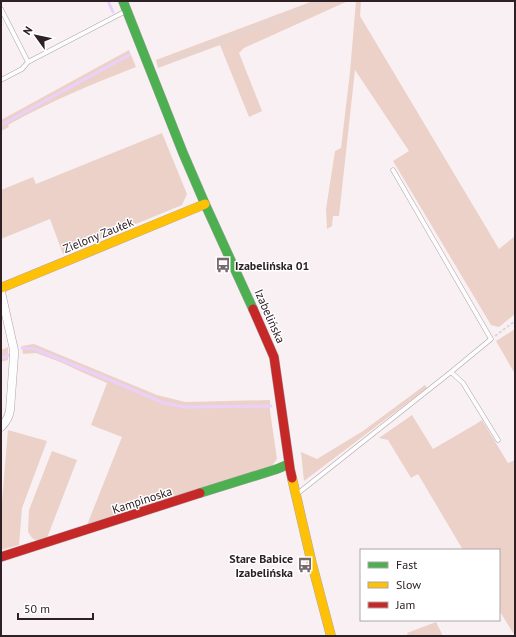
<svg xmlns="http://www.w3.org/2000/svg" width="516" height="637" font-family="'PT Sans',sans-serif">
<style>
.green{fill:#ecd1c8}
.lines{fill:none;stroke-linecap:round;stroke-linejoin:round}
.stream{stroke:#ebd1fa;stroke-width:3}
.lane-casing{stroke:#afa5a9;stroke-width:5}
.street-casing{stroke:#afa5a9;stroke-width:9}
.fast-casing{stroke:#afa5a9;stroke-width:10}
.slow-casing{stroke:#afa5a9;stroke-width:10}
.jam-casing{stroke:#afa5a9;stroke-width:10}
.path{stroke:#dad7d9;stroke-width:2;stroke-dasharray:3 2;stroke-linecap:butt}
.lane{stroke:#fefdfd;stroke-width:4}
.street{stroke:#fefdfd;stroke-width:8}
.fast{stroke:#4caf50;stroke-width:9}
.slow{stroke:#ffc107;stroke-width:9}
.jam{stroke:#c62828;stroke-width:9}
.labels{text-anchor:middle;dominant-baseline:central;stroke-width:3;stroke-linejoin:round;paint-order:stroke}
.street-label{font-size:12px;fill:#2e2025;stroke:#fff}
.poi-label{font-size:12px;font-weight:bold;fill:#2e2025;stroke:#fff;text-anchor:start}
</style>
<rect width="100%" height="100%" fill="#f8f0f3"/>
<path class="green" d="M313 1H348L244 48 239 53 262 111 249 117 220 45 158 68 156 60Z
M356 1H361L360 16 499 249 515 236V314L499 327 491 325 396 166 393 161 409 151 355 70 339 216H333L332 226 327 229 326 209 335 151 341 148 350 72Z
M129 50 136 67C92 84 49 102 8 125L9 127 1 131V120Z
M162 133 187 194 182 205 63 254 50 219 1 239V190L33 177 36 184Z
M515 329V374L496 341Z
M34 344 157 395 185 402 270 400V411L277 459 271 467 87 525 122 437 91 425 107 383 86 374 60 362 36 353 23 354 22 346Z
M8 347V360L1 362V350Z
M425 385 427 388 304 481 301 452 317 459 363 431Z
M412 415 433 449 476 424 482 420 508 463 515 460V636L499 610V550H463L418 474 411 478 388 440 379 438Z
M8 430 47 441 22 508 19 545 1 550V514Z
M52 451 77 460 47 538 37 541 32 538 28 532 29 510Z
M436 622 443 636H408L407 633Z"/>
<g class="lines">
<path class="stream" d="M108 1 113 12
M1 125 129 55
M22 348 35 349 110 380 164 403 185 407 271 406
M1 358 9 355"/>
<g class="lane-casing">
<path id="lane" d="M1 9 28 62
M1 80 22 69 28 62 126 11
M451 372 463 383 498 440
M297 494 451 372 491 339 393 170"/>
</g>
<g class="street-casing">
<path id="street" d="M1 292 14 350V356L10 410C9 417 6 422 1 427"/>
</g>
<g class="fast-casing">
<path id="fast" d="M123 1 183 153 205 204 253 309
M200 493 277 469 289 464"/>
</g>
<g class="slow-casing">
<path id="slow" d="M1 288 205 204
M292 478 312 564 331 636"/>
</g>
<g class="jam-casing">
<path id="jam" d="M253 309 274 357 290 469 292 478
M1 557 200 493"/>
</g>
<path class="path" d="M158 65 326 1
M495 336 515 321"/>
<use href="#lane" class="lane"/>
<use href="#street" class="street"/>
<use href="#fast" class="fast"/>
<use href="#slow" class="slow"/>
<use href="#jam" class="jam"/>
</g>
<defs>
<g id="bus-bare" transform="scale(1.2)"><path d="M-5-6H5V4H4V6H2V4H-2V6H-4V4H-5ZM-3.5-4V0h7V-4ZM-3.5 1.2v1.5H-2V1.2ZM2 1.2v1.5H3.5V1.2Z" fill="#75696d" stroke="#fff" stroke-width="2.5" paint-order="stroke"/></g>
</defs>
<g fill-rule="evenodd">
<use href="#bus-bare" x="223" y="265"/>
<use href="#bus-bare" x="305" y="565"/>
</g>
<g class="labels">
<g class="street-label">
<text transform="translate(98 235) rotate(-22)">Zielony Zaułek</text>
<text transform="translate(270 316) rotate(66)">Izabelińska</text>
<text transform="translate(142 500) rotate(-18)">Kampinoska</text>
</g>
<g class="poi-label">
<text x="235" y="265">Izabelińska 01</text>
<text x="293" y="558" text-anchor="end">Stare Babice<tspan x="293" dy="14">Izabelińska</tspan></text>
</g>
</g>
<rect width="516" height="637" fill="none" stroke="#2e2025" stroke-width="4"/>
<rect x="360" y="549" width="140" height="72" fill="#ffffff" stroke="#aba6a8"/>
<rect x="368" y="562" width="20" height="6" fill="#4caf50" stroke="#aba6a8"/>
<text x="396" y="569" font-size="12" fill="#2e2025">Fast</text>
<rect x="368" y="582" width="20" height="6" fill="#ffc107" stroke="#aba6a8"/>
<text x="396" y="589" font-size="12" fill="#2e2025">Slow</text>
<rect x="368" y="602" width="20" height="6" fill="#c62828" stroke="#aba6a8"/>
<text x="396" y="609" font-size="12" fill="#2e2025">Jam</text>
<g transform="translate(36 36) rotate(303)" stroke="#ffffff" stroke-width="3" paint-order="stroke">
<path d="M0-3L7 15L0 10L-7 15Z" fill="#2e2025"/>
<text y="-6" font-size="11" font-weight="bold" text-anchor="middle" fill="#2e2025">N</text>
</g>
<path d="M18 613v6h75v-6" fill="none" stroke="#2e2025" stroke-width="2"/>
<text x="24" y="613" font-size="12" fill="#2e2025" stroke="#ffffff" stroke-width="3" paint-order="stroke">50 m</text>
</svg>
